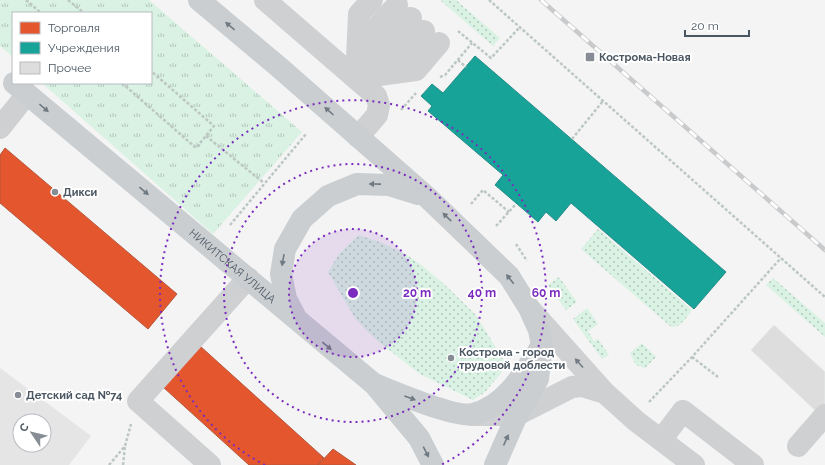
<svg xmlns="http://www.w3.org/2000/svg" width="825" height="465" font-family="Raleway,sans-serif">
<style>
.education{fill:#e6e5e6;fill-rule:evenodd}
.grass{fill:url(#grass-dots)}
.park{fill:url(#park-tufts)}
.shops{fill:#e4572e;stroke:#b6573d}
.public{fill:#17a398;stroke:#268c88}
.building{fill:#ddddde;stroke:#e5e6e7}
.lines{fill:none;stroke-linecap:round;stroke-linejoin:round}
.path{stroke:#bcc7c4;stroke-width:2.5;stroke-dasharray:3 2;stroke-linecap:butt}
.minor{stroke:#ced0d2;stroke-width:22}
.major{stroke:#caced1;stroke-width:22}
.rail-casing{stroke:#c9cacc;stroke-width:4.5}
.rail{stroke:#fff;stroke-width:3;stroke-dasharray:9;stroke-linecap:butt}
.oneway{fill:#707a83}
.oneway2{fill:#727b83}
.ring{fill:none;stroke:#7b2cbf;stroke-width:2;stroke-dasharray:2 4}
.poi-dot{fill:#868d94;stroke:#fff;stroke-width:1.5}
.labels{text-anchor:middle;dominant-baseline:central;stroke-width:4;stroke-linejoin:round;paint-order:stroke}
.poi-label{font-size:11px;font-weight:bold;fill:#4a5661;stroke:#fff;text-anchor:start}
.street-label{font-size:11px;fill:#4a5661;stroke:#fff}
.centre{fill:#7b2cbf;stroke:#fff;stroke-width:2}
.ring-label{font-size:12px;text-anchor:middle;font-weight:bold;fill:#7b2cbf;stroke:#fff;stroke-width:4;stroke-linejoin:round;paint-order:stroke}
</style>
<defs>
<pattern id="grass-dots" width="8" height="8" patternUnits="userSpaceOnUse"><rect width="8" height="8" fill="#d9f2e3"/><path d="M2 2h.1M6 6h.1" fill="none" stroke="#b2c7bb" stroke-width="1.8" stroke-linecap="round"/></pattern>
<pattern id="park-tufts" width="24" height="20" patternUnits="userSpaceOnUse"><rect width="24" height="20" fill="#d9f2e3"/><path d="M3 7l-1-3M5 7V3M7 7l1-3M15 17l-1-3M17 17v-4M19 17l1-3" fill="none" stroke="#b2c7bb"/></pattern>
</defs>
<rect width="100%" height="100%" fill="#f4f4f4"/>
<path class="education" d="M0 368 91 436 69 465H0ZM20 421H44V445H20Z"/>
<path class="grass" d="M440 0H456L500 38 493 46Z
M598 229 692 310C686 317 680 330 670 326L581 249Z
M359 235 382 243 407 255 425 268 445 285 476 315 507 366 485 392 473 400 420 374 379 342 366 330 355 318 328 272 339 254Z
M559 277 577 302 566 310 548 285Z
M773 278 825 323V337L766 285Z
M587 308 598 324 588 331 594 341 598 339 609 355 602 359 573 319Z
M642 343 656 357 645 368 636 365 630 353Z"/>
<path class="park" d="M0 0H149L302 132 213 234 42 83H151V13H13V57L0 46Z"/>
<path class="shops" d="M5 148 177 294 148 329 0 203V155Z
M200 346 324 458 318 465H249L163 387Z
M333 449 356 465H318Z"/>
<path class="public" d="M475 56 726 272 694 309 571 203 556 221 546 212 538 222 495 185 503 175 428 111 432 106 421 96 432 84 443 93Z"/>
<path class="building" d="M774 325 825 372V408L819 414 751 350Z"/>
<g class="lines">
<path class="path" d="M26 0 41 13
M68 0 84 13
M489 0 825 297
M458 31 491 58 520 27
M458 60 466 67
M440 77 445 75 472 43
M122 83 196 148 214 126 151 71
M401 110 416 93
M206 136 264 183
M572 139 603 101
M471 204 483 190 509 212
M230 225 306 134
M496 226 516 204
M516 244 527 261
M692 357 718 377
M649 402 692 357 781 258
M109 465 125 446 131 424
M123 465 125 446"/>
<path class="minor" d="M265 0 376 96 379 105 377 115 358 137
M357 59 359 14 372 0
M366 68 411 18
M374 70 401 57 424 31
M357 78 416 70 439 43
M357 78 374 31 397 5
M0 128 27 94
M530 309 605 393 636 421 694 465
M471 415H517L572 387 582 386 605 393
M661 440 683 411 753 465
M798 446 825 415
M210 465 138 401 248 278"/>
<g class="major">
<path d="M199 0 280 68 427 197 509 276 529 308 539 330 542 345 538 379 517 415 495 465"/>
<path id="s1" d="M14 83 374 384 419 438 433 465"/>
<path d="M295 316 286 299 281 274 285 249 302 219 328 196 357 184 389 185 418 194"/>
<path d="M377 385C394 392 456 418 473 414 504 407 523 375 539 350"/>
</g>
<g class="rail-casing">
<path id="rail" d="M541 0 825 250"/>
</g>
<use href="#rail" class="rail"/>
</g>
<defs><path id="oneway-solid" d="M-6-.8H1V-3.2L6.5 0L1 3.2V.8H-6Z"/></defs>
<g class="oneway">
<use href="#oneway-solid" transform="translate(230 26) rotate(-140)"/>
<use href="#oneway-solid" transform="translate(44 108) rotate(40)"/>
<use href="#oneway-solid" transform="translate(329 111) rotate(-138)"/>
<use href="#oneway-solid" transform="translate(375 184) rotate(-179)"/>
<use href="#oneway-solid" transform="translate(144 191) rotate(40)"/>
<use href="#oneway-solid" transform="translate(447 217) rotate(-136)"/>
<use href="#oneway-solid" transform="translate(283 260) rotate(100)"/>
<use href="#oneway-solid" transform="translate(510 279) rotate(-128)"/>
<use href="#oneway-solid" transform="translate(327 346) rotate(40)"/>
<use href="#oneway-solid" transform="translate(410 398) rotate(20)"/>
<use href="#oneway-solid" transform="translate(506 440) rotate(-66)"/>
<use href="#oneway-solid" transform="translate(426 452) rotate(63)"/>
</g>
<use class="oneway2" href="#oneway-solid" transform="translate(579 363) rotate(-132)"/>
<circle cx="353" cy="293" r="64" fill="#7b2cbf" fill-opacity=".12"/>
<g class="ring">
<circle cx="353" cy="293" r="64"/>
<circle cx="353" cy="293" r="129"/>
<path d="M265 465A193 193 0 1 1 441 465"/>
</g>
<g class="poi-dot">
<rect x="585" y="52" width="10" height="10" rx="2"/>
<circle cx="55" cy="192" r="4"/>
<circle cx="451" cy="358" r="4"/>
<circle cx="18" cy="395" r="4"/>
</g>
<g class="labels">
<g class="poi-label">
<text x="599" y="57">Кострома-Новая</text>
<text x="63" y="192">Дикси</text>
<text x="459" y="352">Кострома - город<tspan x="459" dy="13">трудовой доблести</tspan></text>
<text x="26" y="395">Детский сад №74</text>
</g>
<g class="street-label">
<text stroke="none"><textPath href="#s1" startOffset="285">НИКИТСКАЯ УЛИЦА</textPath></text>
</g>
</g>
<circle cx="353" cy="293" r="6" class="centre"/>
<g class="ring-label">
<text x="417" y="297">20 m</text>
<text x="482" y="297">40 m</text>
<text x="546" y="297">60 m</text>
</g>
<rect x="12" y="12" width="140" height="72" fill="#ffffff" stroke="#b7bbc0"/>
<rect x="20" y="22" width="20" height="12" fill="#e4572e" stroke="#b7bbc0"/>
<text x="48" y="32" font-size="12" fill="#4a5661">Торговля</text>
<rect x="20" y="42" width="20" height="12" fill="#17a398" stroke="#b7bbc0"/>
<text x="48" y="52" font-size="12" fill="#4a5661">Учреждения</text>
<rect x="20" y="62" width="20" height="12" fill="#ddddde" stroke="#b7bbc0"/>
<text x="48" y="72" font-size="12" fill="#4a5661">Прочее</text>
<g transform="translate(32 433) rotate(305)"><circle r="19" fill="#ffffff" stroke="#b7bbc0"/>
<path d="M0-3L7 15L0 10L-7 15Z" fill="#868d94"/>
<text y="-6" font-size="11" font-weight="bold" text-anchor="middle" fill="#4a5661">С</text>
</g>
<path d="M685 30v6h64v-6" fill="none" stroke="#4a5661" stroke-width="2"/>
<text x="691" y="30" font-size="12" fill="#4a5661" stroke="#ffffff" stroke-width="3" paint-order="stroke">20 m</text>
</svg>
